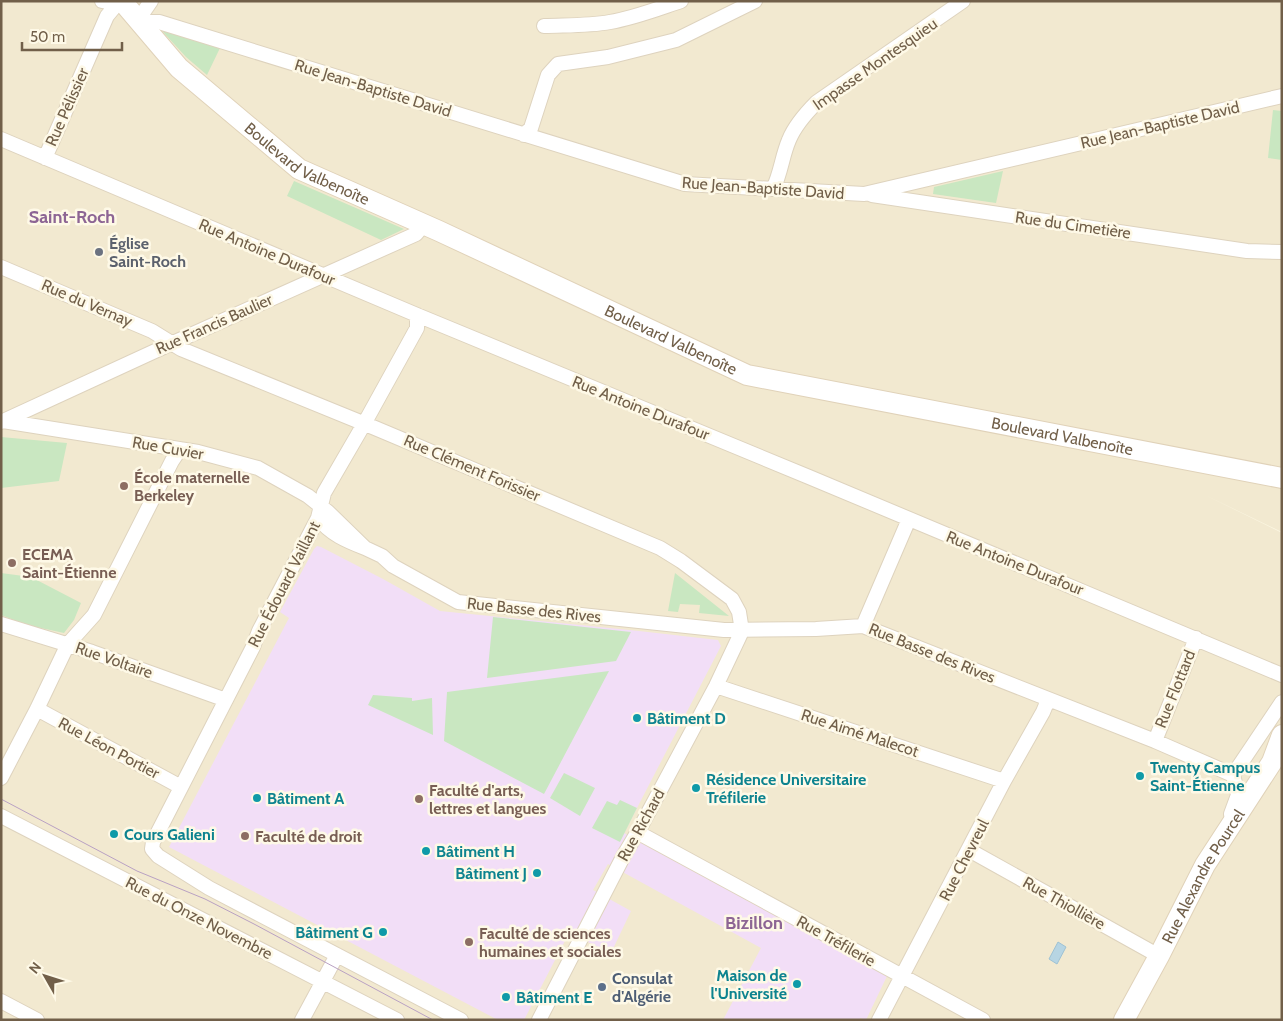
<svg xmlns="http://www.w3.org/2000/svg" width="1283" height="1021" font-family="Cabin,sans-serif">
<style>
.residential{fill:#f2e9d0}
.education{fill:#f2def7}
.green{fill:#c9e7c1}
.water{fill:#b7d5e3;stroke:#9ec2d4}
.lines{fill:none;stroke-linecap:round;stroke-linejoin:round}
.minor-casing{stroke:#ded3be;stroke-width:16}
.secondary-casing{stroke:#e0d2b9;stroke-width:22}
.minor{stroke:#fff;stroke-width:14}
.secondary{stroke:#fff;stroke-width:20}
.tram{stroke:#b9a1c3;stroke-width:1}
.worship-dot{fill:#6b7280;stroke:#fef9e7;stroke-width:2}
.education-dot{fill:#8d6e63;stroke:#fef9e7;stroke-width:2}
.culture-dot{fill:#0f9aa8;stroke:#fef9e7;stroke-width:2}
.service-dot{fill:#5c6f8a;stroke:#fef9e7;stroke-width:2}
.labels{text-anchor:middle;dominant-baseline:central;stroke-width:5;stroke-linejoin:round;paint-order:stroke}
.street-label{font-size:16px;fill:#715f49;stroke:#fef9e7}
.worship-label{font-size:16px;font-weight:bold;fill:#5b616d;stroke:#fef9e7;text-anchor:start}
.education-label{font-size:16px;font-weight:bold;fill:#785e54;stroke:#fef9e7;text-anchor:start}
.culture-label{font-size:16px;font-weight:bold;fill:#0d838f;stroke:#fef9e7;text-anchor:start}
.service-label{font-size:16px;font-weight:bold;fill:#4e5e75;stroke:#fef9e7;text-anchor:start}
.neighbourhood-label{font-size:18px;font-weight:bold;fill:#8d6594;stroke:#fef9e7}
</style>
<rect width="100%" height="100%" fill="#fbf6e1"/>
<path class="residential" d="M1 1H1282V532L1205 495 1282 533V1020H1Z"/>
<path class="education" d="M317 546 321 547 383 579 440 611 639 631 718 640 721 646 624 833 888 974 866 1020 860 1018V1020H723L761 948 608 864 593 890 631 911 611 953 569 933 524 1020H498L169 847 289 618 280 612 314 549Z"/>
<path class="green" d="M164 30 220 48 207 75 186 57 163 32Z
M1273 110 1282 111V160L1268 158Z
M1003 171 996 203 933 194 934 187Z
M294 181 404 229 381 240 287 196Z
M1 437 67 443 59 481 1 488Z
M1 573 31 577 81 603 74 620 64 633 27 625 1 615Z
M675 573 729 616 699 613 700 605 680 604 678 612 668 611Z
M493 617 631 632 616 661 487 678Z
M609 671 544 794 444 741 447 692Z
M373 695 412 698V701L432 698 433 735 368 705Z
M564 773 595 788 580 816 550 798Z
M620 800 637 808 620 842 592 828 607 801 617 805Z"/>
<path class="water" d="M1058 942 1066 947 1057 964 1049 959Z"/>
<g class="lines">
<g class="minor-casing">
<path id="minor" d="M102 1 117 4
M151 1 138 20 159 22 685 184 864 194 1282 96
M544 26C566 25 588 26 610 22 634 18 657 9 681 1
M524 135 531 128 548 75 558 64 608 57 676 40 755 1
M1 139 417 315 809 477 1282 675
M45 158 107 16 117 4 122 2
M773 189C781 173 782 156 789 140 795 125 806 113 817 102L963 1
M872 195 1247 251 1282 252
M1 267 152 331 181 349 375 428 660 548 681 561 732 599 739 612 742 631 716 686 640 828 624 855 539 1020
M417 315V328L364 424 324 493 318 518 259 631 253 647 153 842 152 849 158 856 209 888 461 1020
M3 421 198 452 258 468 308 496 328 512 365 548C347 541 330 534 318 518
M1 422 166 346 416 234 422 227 421 223
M365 548 382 556 393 566 458 602 724 630 816 629 863 626 1155 741 1233 775 1238 795 1231 814
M1 624 92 652 226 700
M863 626 909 519
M716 686 1004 781
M37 709 181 787
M1155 741 1196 638
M1233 775 1282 702
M1 778 37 709 68 644 94 615 172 461 180 449
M1 816 397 1020
M637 832 983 1020
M969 850 1159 956
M1 1001 37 1020
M302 1020 337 955
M879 1020 1004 781 1043 712 1048 700"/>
</g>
<g class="secondary-casing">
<g id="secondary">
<path id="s1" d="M122 1 179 68 299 169 439 231 747 375 1282 478"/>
<path id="s2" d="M1124 1020 1159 956 1205 865 1272 762 1282 735"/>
</g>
</g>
<use href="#minor" class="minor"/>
<use href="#secondary" class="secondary"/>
<path class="tram" d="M1 799 137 871 205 899 254 924 433 1020"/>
</g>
<circle class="worship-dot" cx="99" cy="252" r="5"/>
<g class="education-dot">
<circle cx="124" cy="486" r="5"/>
<circle cx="12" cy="563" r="5"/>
<circle cx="419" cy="799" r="5"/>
<circle cx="245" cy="836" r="5"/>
<circle cx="469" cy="942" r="5"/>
</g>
<g class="culture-dot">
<circle cx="637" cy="718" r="5"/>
<circle cx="1140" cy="776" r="5"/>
<circle cx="696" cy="788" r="5"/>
<circle cx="257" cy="798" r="5"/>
<circle cx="114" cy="834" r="5"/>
<circle cx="426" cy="851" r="5"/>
<circle cx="537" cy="873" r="5"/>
<circle cx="383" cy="932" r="5"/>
<circle cx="797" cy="984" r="5"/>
<circle cx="506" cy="997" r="5"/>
</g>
<circle class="service-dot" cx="602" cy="987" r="5"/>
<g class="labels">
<g class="street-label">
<text transform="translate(875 64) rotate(-35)">Impasse Montesquieu</text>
<text transform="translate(373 88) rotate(17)">Rue Jean-Baptiste David</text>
<text transform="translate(67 107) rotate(-66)">Rue Pélissier</text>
<text transform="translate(1160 125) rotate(-13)">Rue Jean-Baptiste David</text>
<text stroke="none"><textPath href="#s1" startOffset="249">Boulevard Valbenoîte</textPath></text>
<text transform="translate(763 188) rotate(4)">Rue Jean-Baptiste David</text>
<text transform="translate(1073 225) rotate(8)">Rue du Cimetière</text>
<text transform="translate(267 252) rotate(23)">Rue Antoine Durafour</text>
<text transform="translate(87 303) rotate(23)">Rue du Vernay</text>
<text transform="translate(214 324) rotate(-24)">Rue Francis Baulier</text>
<text stroke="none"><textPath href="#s1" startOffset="654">Boulevard Valbenoîte</textPath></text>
<text transform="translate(641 408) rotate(22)">Rue Antoine Durafour</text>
<text stroke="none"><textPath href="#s1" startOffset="1059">Boulevard Valbenoîte</textPath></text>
<text transform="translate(168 448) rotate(10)">Rue Cuvier</text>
<text transform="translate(472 468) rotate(23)">Rue Clément Forissier</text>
<text transform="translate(1015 563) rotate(22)">Rue Antoine Durafour</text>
<text transform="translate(284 584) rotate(-63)">Rue Édouard Vaillant</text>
<text transform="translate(534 610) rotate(6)">Rue Basse des Rives</text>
<text transform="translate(932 653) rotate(22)">Rue Basse des Rives</text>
<text transform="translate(114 660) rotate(19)">Rue Voltaire</text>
<text transform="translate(1175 689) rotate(-68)">Rue Flottard</text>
<text transform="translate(860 733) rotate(18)">Rue Aimé Malecot</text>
<text transform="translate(109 748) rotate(28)">Rue Léon Portier</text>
<text transform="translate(641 825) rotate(-61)">Rue Richard</text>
<text transform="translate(964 860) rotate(-63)">Rue Chevreul</text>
<text stroke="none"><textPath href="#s2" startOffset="164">Rue Alexandre Pourcel</textPath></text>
<text transform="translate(1064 903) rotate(29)">Rue Thiollière</text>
<text transform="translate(199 918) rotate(27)">Rue du Onze Novembre</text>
<text transform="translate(836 941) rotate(29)">Rue Tréfilerie</text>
</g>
<g class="worship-label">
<text x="109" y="243">Église<tspan x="109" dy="18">Saint-Roch</tspan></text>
</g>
<g class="education-label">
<text x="134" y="477">École maternelle<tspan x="134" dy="18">Berkeley</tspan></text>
<text x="22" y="554">ECEMA<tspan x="22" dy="18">Saint-Étienne</tspan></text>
<text x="429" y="790">Faculté d'arts,<tspan x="429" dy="18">lettres et langues</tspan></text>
<text x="255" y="836">Faculté de droit</text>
<text x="479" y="933">Faculté de sciences<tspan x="479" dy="18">humaines et sociales</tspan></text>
</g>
<g class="culture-label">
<text x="647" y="718">Bâtiment D</text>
<text x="1150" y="767">Twenty Campus<tspan x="1150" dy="18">Saint-Étienne</tspan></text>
<text x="706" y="779">Résidence Universitaire<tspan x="706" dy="18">Tréfilerie</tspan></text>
<text x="267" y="798">Bâtiment A</text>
<text x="124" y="834">Cours Galieni</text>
<text x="436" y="851">Bâtiment H</text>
<text x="527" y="873" text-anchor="end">Bâtiment J</text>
<text x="373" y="932" text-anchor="end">Bâtiment G</text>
<text x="787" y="975" text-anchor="end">Maison de<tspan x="787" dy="18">l'Université</tspan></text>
<text x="516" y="997">Bâtiment E</text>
</g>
<g class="service-label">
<text x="612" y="978">Consulat<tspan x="612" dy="18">d'Algérie</tspan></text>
</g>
<g class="neighbourhood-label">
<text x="72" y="217">Saint-Roch</text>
<text x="754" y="923">Bizillon</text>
</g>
</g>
<rect width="1283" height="1021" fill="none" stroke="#715f49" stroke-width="5"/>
<g transform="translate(45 976) rotate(309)" stroke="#fef9e7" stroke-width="4" paint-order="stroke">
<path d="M0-4L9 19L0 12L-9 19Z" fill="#715f49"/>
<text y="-8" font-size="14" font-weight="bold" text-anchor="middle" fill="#715f49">N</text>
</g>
<path d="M22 42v8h100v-8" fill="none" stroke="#715f49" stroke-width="2.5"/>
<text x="30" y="42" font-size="15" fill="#715f49" stroke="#fef9e7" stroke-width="4" paint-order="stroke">50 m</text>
</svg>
